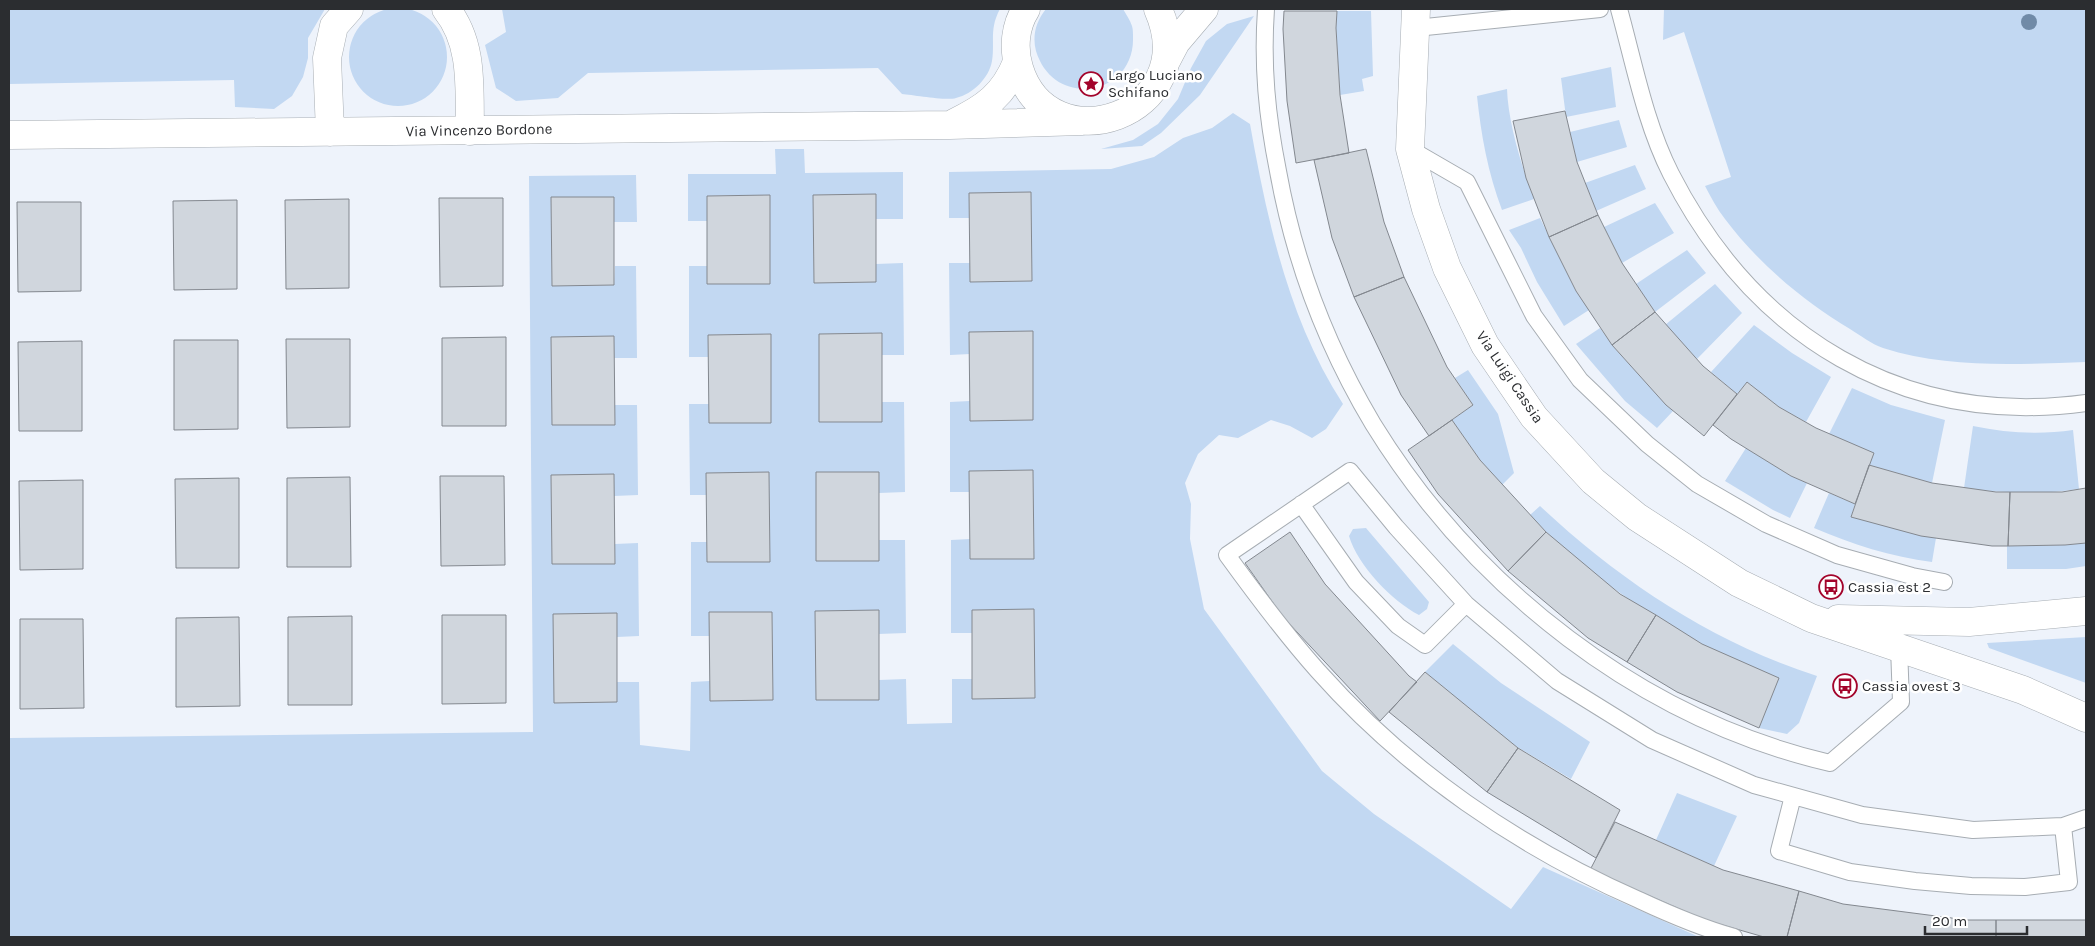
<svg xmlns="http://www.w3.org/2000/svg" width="2095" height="946" font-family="Karla,sans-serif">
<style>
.green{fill:#c2d8f2}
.building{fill:#d0d6dd;stroke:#83888f}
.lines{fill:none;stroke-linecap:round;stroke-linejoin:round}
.lane-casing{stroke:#a7adb3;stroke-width:18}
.street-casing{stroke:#a7adb3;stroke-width:29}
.lane{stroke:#fff;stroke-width:16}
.street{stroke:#fff;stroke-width:28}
.tree{fill:#708aa7}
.labels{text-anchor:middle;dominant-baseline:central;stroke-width:5;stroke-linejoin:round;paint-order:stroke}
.poi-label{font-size:15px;fill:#2b2d30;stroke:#fff;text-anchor:start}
.street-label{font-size:15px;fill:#2b2d30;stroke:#fff}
</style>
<rect width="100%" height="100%" fill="#eef3fb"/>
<path class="green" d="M349 57a49 49 0 1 1 98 0a49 49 0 1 1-98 0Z
M9 9H325L308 38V58L303 77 292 96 274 109 235 107 234 80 9 84Z
M502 9H1000C989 29 995 42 992 61 989 78 973 94 956 98 946 101 914 95 902 94L878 68 588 73 558 98 516 101 496 88 485 45 506 32Z
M1046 9H1123C1126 14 1130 20 1132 26 1133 29 1133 34 1133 37 1135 96 1054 110 1036 51 1032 36 1036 21 1046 9Z
M1664 9H2086V362C2018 364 1949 369 1883 348 1871 344 1860 335 1850 329 1803 301 1758 263 1725 219 1717 209 1711 197 1705 186L1731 177 1684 32 1663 40Z
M1337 11H1371L1373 76 1362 79 1364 91 1340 95 1336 28Z
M1254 16 1200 95 1161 133 1142 146 1101 149 1133 140 1158 124 1178 99 1191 68 1206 41 1227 24Z
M1611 67 1616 107 1566 117 1561 78Z
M1507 89C1508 122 1522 168 1534 199L1502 210C1488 173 1481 135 1477 96Z
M1233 113 1250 124C1267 220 1289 321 1343 404L1326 429 1312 438 1290 426 1271 420 1238 438 1219 435 1198 454 1185 483 1191 504 1190 539 1204 609 1322 771 1374 814 1511 909 1543 867 1699 937H9V738L533 732 529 176 636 175 637 222H614V197H551L552 286 614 285 615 266H636L637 358H614V336L551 337 552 425H614L615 405H637L638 495 614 496V474L551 475 552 564H615V544L638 543 639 636 617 637V613L554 614V703L617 702V682H639L640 745 690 751 691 682 710 681V701L773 700 772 612H710V636H691V542H707V562H770L769 473 706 495H690L689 404H709V423H771V334L708 335V357H689V266H707V284H770V195L707 196V221H688V174H776L775 149H804L805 173 903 172V219H876V194L813 195 814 283 876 282V264L903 263 904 355H882V333L819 334V422H882V402H904L905 492 879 493 878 472H816L817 561H879V540H905L906 633 878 634V611H816V700H879V680L906 679 907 724 952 723V679H972L973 699 1035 698 1034 609 972 610V633H951V540L970 539V559H1034L1033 470 970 471 969 492H950V402L970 401V421L1033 420 1032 332H970V354L950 355 949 263H970V282L1032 281 1031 193 969 194V218H949V172L1111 169 1154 157 1183 138 1212 128Z
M1619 120 1627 147 1577 162 1570 132Z
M1635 165 1646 189 1596 211 1585 183Z
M1655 203 1674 233 1622 263 1604 227Z
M1540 218 1576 291 1589 310 1564 326 1537 282 1521 248 1509 230Z
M1687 250 1706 273 1655 312 1636 284Z
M1715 284 1742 313 1697 359 1665 325Z
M1754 325 1792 353 1831 377 1806 422 1779 407 1747 382 1737 394 1711 372Z
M1600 328 1617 351 1673 411 1657 428 1625 401 1576 344Z
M1468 370 1498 414 1514 473 1502 485 1480 460 1452 420 1473 405 1455 378Z
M1852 388 1891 405 1945 420 1932 483 1869 465 1829 434Z
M1973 426C2006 433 2040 435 2073 430L2079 489C2041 495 2002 493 1964 488Z
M1746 448 1791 476 1807 483 1790 518 1773 510 1725 481Z
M1829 493 1855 504 1851 517 1936 538 1932 562C1892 557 1851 544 1814 528Z
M1540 506C1620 581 1712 642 1817 676L1799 723 1787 734 1759 728 1778 678C1753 667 1725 657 1701 644 1639 609 1578 567 1530 515Z
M1366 528 1429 602 1427 609 1419 615C1392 601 1358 566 1349 536L1353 529Z
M2086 543V566L2066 569H2007V546L2065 545Z
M2086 637V683L1989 648 1987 643Z
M1453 644 1501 683 1590 742 1571 779 1512 744 1425 672Z
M1677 793 1737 816 1714 866 1656 840Z"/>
<path class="building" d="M1284 11H1337L1336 28 1340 95 1349 153 1296 163 1287 101 1283 29Z
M1565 111 1577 162 1598 215 1549 237 1526 178 1513 121Z
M1366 149 1384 222 1404 277 1354 297 1332 238 1314 160Z
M1031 192 1032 281 970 282 969 193Z
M876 194V282L814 283 813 195Z
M770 195V284H707V196Z
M551 197H614V285L552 286Z
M439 198H503V286L440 287Z
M349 199V288L286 289 285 200Z
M237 200V289L174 290 173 201Z
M17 202H81V291L18 292Z
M1598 215 1622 263 1655 312 1612 345 1576 291 1549 237Z
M1404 277 1447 367 1473 405 1429 436 1401 395 1354 297Z
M1655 312 1703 366 1737 394 1704 436 1666 405 1612 345Z
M1033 331V420L970 421 969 332Z
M882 333V422H819V334Z
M771 334V423H709L708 335Z
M614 336 615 425H552L551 337Z
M506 337V426H442V338Z
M286 339H350V427L287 428Z
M174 340H238V429L174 430Z
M82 341V431H19L18 342Z
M1747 382 1779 407 1816 428 1874 453 1855 504 1791 476 1731 439 1713 425Z
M1452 420 1480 460 1546 532 1508 571 1438 494 1408 450Z
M1869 465 1932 483 1996 492H2010L2008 546H1992L1921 536 1851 517Z
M1033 470 1034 559H970L969 471Z
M769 472 770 562H707L706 473Z
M816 472H879V561H816Z
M614 474 615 564H552L551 475Z
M440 476H504L505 565 441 566Z
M350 477 351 567H287V478Z
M239 478V568H176L175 479Z
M83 480V569L20 570 19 481Z
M2086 488V543L2065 545 2008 546 2010 492H2062Z
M1290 532 1325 584 1409 676 1417 682 1380 721 1283 617 1245 563Z
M1546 532 1620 594 1656 615 1627 662 1588 638 1508 571Z
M1034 609 1035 698 972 699V610Z
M879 610V700H816L815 611Z
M709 612H772L773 700 710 701Z
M617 613V702L554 703 553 614Z
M442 615H506V703L442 704Z
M1656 615 1702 644 1779 678 1759 728 1677 692 1627 662Z
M352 616V705H288V617Z
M239 617 240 706 176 707V618Z
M20 619H83L84 708 20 709Z
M1425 672 1518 748 1487 792 1389 712Z
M1518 748 1620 810 1596 858 1487 792Z
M1615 822 1723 870 1799 891 1787 937H1764L1705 920 1590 870Z
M1799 891 1843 904 1967 920H1996V937H1787Z
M1996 920H2086V937H1996Z"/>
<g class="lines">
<g class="lane-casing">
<path id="lane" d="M1266 9C1262 66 1267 116 1278 171 1294 260 1327 347 1373 424 1474 588 1641 719 1830 763L1901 702 1899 647
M1619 9C1634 63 1645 123 1671 174 1754 336 1902 428 2086 403
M1416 28 1600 9
M1410 149 1467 182 1534 316 1580 380 1647 444 1697 484 1766 524 1837 555 1912 576 1944 582
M1301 504 1356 582 1398 626 1425 645 1466 604
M1793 796 1779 851 1850 872 1915 881 1971 886 2025 887 2069 882 2063 826
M1734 937C1702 928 1669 914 1639 900 1518 847 1406 770 1318 671 1285 634 1256 595 1227 555L1350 471 1396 527 1466 604 1557 681 1652 740 1754 785 1862 815 1973 830 2063 826 2086 818"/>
</g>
<g class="street-casing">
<path id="street" d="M446 9C474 44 469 88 470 131
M1026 9C1015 26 1013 48 1019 68 1049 167 1205 115 1158 9
M1416 9 1410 149 1426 209 1447 268 1485 345 1534 417 1593 481 1637 517 1739 583 1811 618 2023 690 2086 718
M1166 61 1176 42 1204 9
M954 123C985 108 1004 95 1017 62
M330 132 327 58 334 26 349 9
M9 135 950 125 1082 121
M1838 619 1969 622 2086 611"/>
</g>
<use href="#lane" class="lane"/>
<use href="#street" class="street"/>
</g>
<circle class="tree" cx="2029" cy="22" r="8"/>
<defs>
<g id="sight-ring" transform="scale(1.25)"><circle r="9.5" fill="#fff" stroke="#a3042b" stroke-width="1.5"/><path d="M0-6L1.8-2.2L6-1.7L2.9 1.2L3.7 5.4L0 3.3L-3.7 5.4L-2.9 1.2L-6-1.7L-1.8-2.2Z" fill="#a3042b"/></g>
<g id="bus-ring" transform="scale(1.25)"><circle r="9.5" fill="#fff" stroke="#a3042b" stroke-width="1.5"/><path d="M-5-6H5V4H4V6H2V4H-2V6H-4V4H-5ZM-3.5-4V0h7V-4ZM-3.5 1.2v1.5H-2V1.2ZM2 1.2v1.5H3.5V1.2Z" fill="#a3042b"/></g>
</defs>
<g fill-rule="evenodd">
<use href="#sight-ring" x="1091" y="84"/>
<use href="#bus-ring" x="1831" y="587"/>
<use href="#bus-ring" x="1845" y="686"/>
</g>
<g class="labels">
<g class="poi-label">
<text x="1108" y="75">Largo Luciano<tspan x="1108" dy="17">Schifano</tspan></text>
<text x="1848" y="587">Cassia est 2</text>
<text x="1862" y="686">Cassia ovest 3</text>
</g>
<g class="street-label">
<text transform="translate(479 130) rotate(-1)">Via Vincenzo Bordone</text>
<text transform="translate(1510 377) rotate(56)">Via Luigi Cassia</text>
</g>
</g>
<rect width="2095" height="946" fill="none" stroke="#2b2d30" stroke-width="20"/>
<path d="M1925 926v8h102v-8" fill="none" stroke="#2b2d30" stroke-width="2.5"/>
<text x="1932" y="926" font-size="15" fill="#2b2d30" stroke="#ffffff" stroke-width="4" paint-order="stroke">20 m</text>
</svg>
